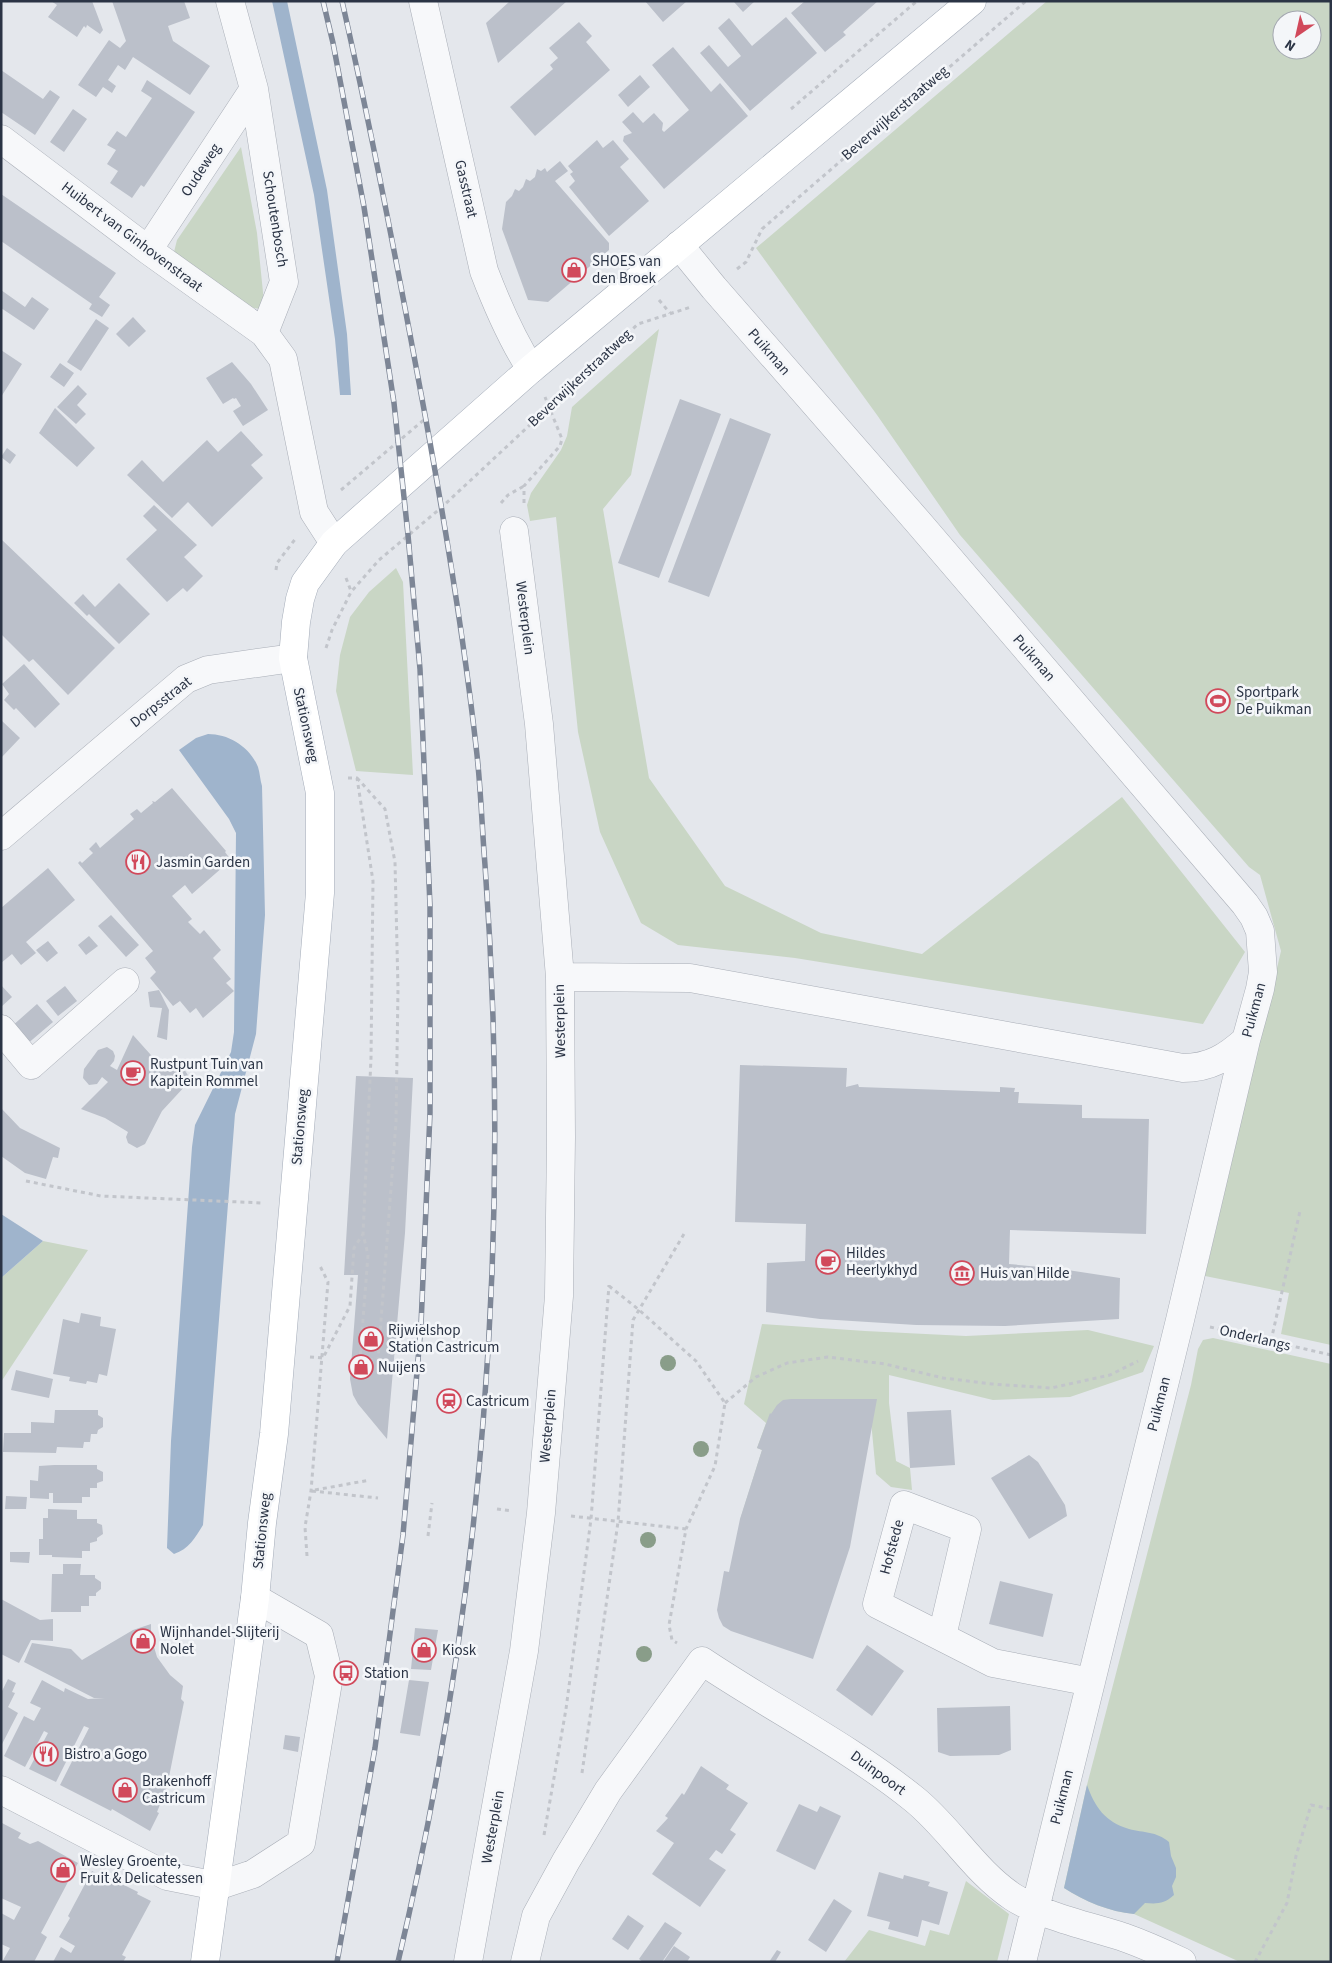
<svg xmlns="http://www.w3.org/2000/svg" width="1332" height="1963" font-family="'Source Sans 3',sans-serif">
<style>
.green{fill:#c9d6c5;fill-rule:evenodd}
.water{fill:#9fb4cc}
.building{fill:#bbc0ca}
.lines{fill:none;stroke-linecap:round;stroke-linejoin:round}
.minor-casing{stroke:#a9aeb7;stroke-width:29}
.major-casing{stroke:#a3abb8;stroke-width:29}
.path{stroke:#c2c5cb;stroke-width:3;stroke-dasharray:4 4;stroke-linecap:butt}
.minor{stroke:#f7f8fa;stroke-width:28}
.major{stroke:#fff;stroke-width:28}
.rail-casing{stroke:#7d8696;stroke-width:5.5}
.rail{stroke:#f4f6f9;stroke-width:4;stroke-dasharray:11;stroke-linecap:butt}
.tree{fill:#899d89}
.labels{text-anchor:middle;dominant-baseline:central;stroke-width:5;stroke-linejoin:round;paint-order:stroke}
.street-label{font-size:15px;fill:#2b3445;stroke:#f4f6f9}
.poi-label{font-size:15px;fill:#2b3445;stroke:#f4f6f9;text-anchor:start}
</style>
<rect width="100%" height="100%" fill="#e4e7ec"/>
<path class="green" d="M1047 1H1331V1345L1281 1334 1289 1293 1205 1276 1281 951 1260 875 1249 867 960 535 877 415 756 248ZM1282 20H1312V50H1282Z
M241 147 257 233 264 302 260 309 248 307 173 256 177 240Z
M659 329 631 475 603 509 649 778 725 886 821 933 922 954 1122 797 1245 952 1203 1024 795 958 678 945 641 923 600 832 578 732 556 517 530 521 527 505 531 493 561 450 567 436 572 407Z
M396 568 403 582 413 775 356 771 336 691 340 655 350 617 369 592Z
M43 1241 88 1250 1 1382V1278Z
M762 1324 865 1331 966 1336 1088 1330 1154 1346 1143 1372 1070 1397 993 1400 889 1375V1403L896 1461 910 1468 912 1490 891 1487 876 1474 871 1421 798 1534 740 1520 762 1450 757 1448 766 1423 744 1404Z
M1213 1338 1331 1364V1962H1240L1134 1914C1110 1912 1084 1901 1064 1888L1087 1785 1191 1385 1198 1349 1203 1340Z
M966 1881 1009 1914 997 1962H844L869 1930 925 1946 930 1930 949 1935Z"/>
<path class="water" d="M272 1H287L327 190 347 334 351 395H340L335 339 314 195Z
M208 734C229 734 250 747 258 767 260 773 260 780 262 786L265 915 256 1034 235 1114 203 1525C195 1538 189 1549 174 1554L167 1548 171 1441 192 1147 195 1125 231 1052 234 1032 236 833 229 819 179 750 196 738Z
M1 1214 43 1241 1 1278Z
M1087 1785C1095 1807 1105 1822 1129 1829 1144 1833 1156 1831 1169 1842L1171 1856 1176 1868V1877L1172 1886 1174 1895C1164 1904 1157 1904 1145 1903L1134 1914C1110 1912 1084 1901 1064 1888Z"/>
<path class="building" d="M51 1H92L103 30 100 34 87 25 86 28 84 26 77 37 48 17 57 5Z
M112 1H184L190 18 168 26 173 41 210 66 190 95 133 57 125 70 118 65 108 80 116 86 112 93 103 87 96 97 78 85 109 40 120 48 126 41Z
M510 1H567L498 63 486 23Z
M645 1H687L663 22Z
M735 1H755L743 12 734 2Z
M805 1H878L843 32 846 35 825 52 791 13Z
M786 17 817 53 750 111 700 53 709 45 728 67 741 56 718 28 729 18 752 46Z
M579 22 592 36 586 42 610 70 535 136 510 107 553 69 550 65 558 58 549 48Z
M673 47 711 92 720 83 748 116 664 189 623 141 624 136 632 133 622 122 633 112 643 123 654 113 663 123 662 130 664 132 689 110 652 65Z
M1 70 43 99 50 90 60 97 35 135 1 112Z
M640 75 650 87 628 107 618 95Z
M147 80 195 112 144 187 141 185 132 198 110 183 118 171 107 164 116 150 107 145 117 131 126 137 152 98 141 91Z
M73 109 87 119 64 152 50 142Z
M597 140 603 148 613 140 629 159 620 167 649 201 609 236 569 187 575 181 570 174 573 172 568 166Z
M560 161 568 171 555 181 609 243V250L548 302 528 300 502 229 506 202 512 196 515 189 519 191 523 187 526 179 530 181 535 177 537 169 541 171 545 168 547 172Z
M1 194 116 273 99 297 110 305 102 317 89 309 92 304 1 241Z
M1 290 25 307 32 297 49 309 34 330 1 308Z
M133 317 146 331 129 347 116 334Z
M96 319 109 328 81 371 67 362Z
M1 350 22 364 1 397Z
M232 362 251 384 268 410 243 426 233 411 241 406 236 398 234 399 233 398 223 404 206 378Z
M60 363 74 373 64 387 50 377Z
M78 385 87 394 77 405 86 414 76 424 57 407Z
M680 399 721 414 659 578 618 563Z
M55 408 95 448 77 467 39 433Z
M730 418 771 434 709 597 668 582Z
M241 431 263 455 251 465 263 478 212 527 188 502 172 518 127 475 142 460 163 482 207 440 218 452Z
M7 448 16 455 10 464 1 457Z
M154 505 197 545 184 557 203 576 187 592 183 588 167 602 126 559 157 530 143 516Z
M1 539 115 648 68 695 33 659 29 662 1 634Z
M119 583 150 614 119 644 89 614 87 616 74 603 83 594 95 607Z
M24 664 60 704 35 728 16 708 14 710 4 700 9 694 2 684Z
M1 720 20 738 1 758Z
M172 788 226 851 225 852 231 860 192 894 185 885 172 896 192 919 188 922 200 934 204 930 221 950 213 958 231 979 226 983 234 991 203 1018 196 1008 190 1013 180 1001 173 1006 150 978 156 972 145 958 153 951 78 863 80 861 82 863 93 853 89 849 96 842 100 848 134 819 130 814 137 809 141 813 153 803 152 801 155 802Z
M48 868 75 900 26 942 36 953 21 965 12 954 1 963V908Z
M111 915 139 945 126 957 98 926Z
M89 936 98 946 86 955 78 945Z
M48 941 58 953 47 962 36 950Z
M1 985 12 997 1 1007Z
M65 986 77 1001 58 1016 46 1001Z
M159 990 169 1010 167 1040 157 1037 162 1008 150 1007 148 992Z
M37 1004 53 1022 26 1045 11 1027Z
M133 1035 159 1064 170 1072 175 1068 184 1069 189 1077 186 1085 162 1111 145 1144 137 1148 128 1143 126 1137 128 1132 105 1118 81 1109 108 1082 102 1077 97 1084 89 1085 83 1078 84 1069 98 1050 107 1047 113 1051 115 1056 114 1061 110 1066 117 1070Z
M740 1065 847 1068 846 1087 858 1084 859 1087 1000 1092V1087L1015 1088 1014 1092H1019L1018 1103 1082 1105V1118L1149 1119 1146 1234 1010 1230 1009 1264 1061 1269 1120 1278 1119 1319 1005 1326 916 1325 820 1319 766 1312 767 1263 805 1261 806 1224 735 1222Z
M356 1076 413 1078 405 1233 387 1439 358 1404 353 1395 350 1379 358 1275H344Z
M1 1108 20 1128 60 1148 58 1158 53 1157 46 1179 25 1173 1 1156Z
M81 1313 101 1317 100 1326 116 1329 107 1376 99 1374 97 1383 87 1381 86 1384 69 1381 70 1377 53 1374 63 1319 79 1323Z
M16 1370 53 1379 49 1398 11 1390Z
M791 1399H877L850 1547 813 1659 731 1631 723 1626 719 1618 717 1610 724 1571 729 1572 740 1519 762 1450 757 1448 770 1413 771 1414 777 1405 783 1400Z
M55 1410H98V1415L103 1418V1427L98 1430 97 1434H91L90 1442H84L83 1448 57 1447 56 1453 3 1452 4 1433H31V1422L54 1423Z
M951 1410 955 1465 910 1468 907 1412Z
M1029 1455 1038 1462 1065 1505 1067 1516 1029 1539 991 1478Z
M54 1465H97V1469L103 1472V1481L97 1483V1488H90V1497H82V1503H53V1493H49V1499L30 1498V1480L38 1481 39 1466Z
M6 1496 27 1497 26 1509H5Z
M48 1509 77 1510V1519H97V1523L102 1525 103 1534 97 1538V1541L90 1543V1551H82V1558L52 1557V1555H39V1539H43V1518H48Z
M10 1552H30L29 1563 10 1562Z
M63 1564H81L80 1575H95V1578L101 1582V1589L96 1593V1596H89V1606H81V1612H51L52 1574H63Z
M1000 1581 1053 1594 1043 1637 989 1624Z
M1 1599 40 1620 53 1619V1641L31 1640 19 1663 1 1654Z
M151 1624V1637L157 1657 170 1675 183 1686 181 1699 184 1702 167 1787 157 1812 159 1813 150 1831 112 1809 111 1811 60 1785 89 1728 84 1726 56 1782 29 1769 48 1733 44 1731 25 1767 4 1756 24 1716 34 1721 41 1708 30 1703 42 1680 64 1692 65 1688 88 1699 105 1698H94L24 1662 32 1643 71 1649 82 1660 133 1630Z
M415 1628 438 1630 431 1670 411 1669Z
M867 1645 904 1671 872 1716 836 1690Z
M8 1679 16 1683 12 1692 15 1693 8 1707 18 1713 1 1746V1693Z
M409 1680 429 1682 420 1736 400 1733Z
M1010 1706 1011 1750 999 1755 950 1756 938 1752 937 1708Z
M285 1735 300 1737 298 1752 283 1749Z
M701 1766 729 1785 726 1789 748 1803 730 1830 736 1834 722 1854 716 1850 709 1859 726 1870 700 1907 652 1874 674 1843 656 1831 668 1818 665 1816 682 1793 684 1795Z
M799 1804 817 1812 820 1806 841 1816 815 1870 776 1851Z
M2 1823 21 1833 18 1838 30 1844 38 1841 78 1863 41 1933 47 1937 34 1962H2L10 1948 1 1944V1913L14 1920 21 1907 1 1898Z
M92 1871 109 1880 110 1878 138 1892 137 1894 151 1901 122 1955 126 1957 123 1962H53L61 1947 71 1953 75 1946 59 1937 70 1918 68 1916Z
M879 1872 903 1879 904 1875 930 1882 928 1886 948 1892 939 1925 922 1920 918 1937 888 1929 890 1922 867 1916Z
M834 1899 852 1911 826 1952 808 1940Z
M628 1915 644 1926 628 1950 612 1939Z
M665 1922 682 1933 662 1962H643L639 1959Z
M674 1946 690 1957 687 1962H663Z
M777 1950 781 1952 775 1962H769Z"/>
<g class="lines">
<g class="minor-casing">
<path id="minor" d="M230 1 254 89 284 282 264 333 283 359 314 512 334 543
M423 1 484 271C497 305 511 338 531 369
M1 139 148 250 264 333
M679 245 714 288 918 522 1245 904 1254 917 1260 931 1263 972 1260 989 1246 1040 1180 1320 1022 1962
M148 250 254 89
M1 836 186 679 208 670 293 658
M560 977 690 978 1183 1068C1210 1068 1227 1057 1246 1040
M1 1029 31 1065 125 982
M942 1636 967 1529 904 1505 877 1604 993 1663 1091 1682
M1 1790 167 1876 217 1886 253 1874 301 1843 329 1676 319 1635 255 1598
M468 1962 524 1651 541 1513 559 1296 561 1137 560 977 539 724 514 531
M525 1962 536 1916 566 1861 608 1791 702 1661C772 1708 848 1746 914 1799 950 1828 974 1871 1013 1897 1042 1916 1089 1926 1123 1937 1143 1944 1163 1953 1182 1962"/>
</g>
<g class="major-casing">
<path id="major" d="M205 1962 255 1598 262 1523 274 1434 320 893V793L293 658 296 622 300 599 305 583 334 543 531 369 972 1"/>
</g>
<path class="path" d="M791 109 917 1
M737 269 746 262 762 229 1026 1
M659 300 670 313
M341 490 426 418
M501 503 508 495 524 486
M524 503V486L560 446 562 439 545 397
M276 570 277 563 296 538
M346 578 351 591
M326 648 332 630 351 592 379 560 442 507 638 324 691 307
M348 778H357L373 881 371 1058 363 1234 368 1255 360 1358 378 1360 396 1122 398 989 395 862 385 809 357 778
M26 1181 101 1196 263 1203
M609 1286 638 1309 696 1361 725 1403 715 1466 686 1529
M1210 1327 1331 1355
M1271 1341 1300 1211
M310 1357 323 1358 350 1306 354 1248 363 1234
M725 1403 756 1377 765 1373 787 1363 828 1357 885 1364 943 1378 992 1384 1051 1388 1110 1375 1138 1361
M315 1490 370 1480
M312 1491 378 1498
M497 1509 512 1511
M571 1516 686 1529 669 1625 672 1640 677 1643
M428 1536 432 1503
M307 1556 305 1527 311 1491 328 1282 320 1266
M582 1773 618 1522 633 1320 684 1234
M544 1835 566 1709 591 1519 609 1285
M1255 1962 1287 1903 1296 1856 1311 1805 1331 1809"/>
<use href="#minor" class="minor"/>
<use href="#major" class="major"/>
<g class="rail-casing">
<path id="rail" d="M323 1 333 43 364 207 394 403 408 535 420 669 430 906V1113L421 1325 403 1535 375 1748 337 1962
M342 1C370 124 394 248 417 372 441 499 463 627 477 755 481 792 482 828 485 865 512 1232 483 1603 398 1962"/>
</g>
<use href="#rail" class="rail"/>
</g>
<g class="tree">
<circle cx="668" cy="1363" r="8"/>
<circle cx="701" cy="1449" r="8"/>
<circle cx="648" cy="1540" r="8"/>
<circle cx="644" cy="1654" r="8"/>
</g>
<defs>
<g id="shop-ring" transform="scale(1.25)"><circle r="9.5" fill="#f4f6f9" stroke="#d1495b" stroke-width="1.5"/><path d="M-5-2.5h2.3a2.7 3.5 0 0 1 5.4 0H5L5.5 6h-11ZM-1.5-2.5h3a1.5 2.3 0 0 0-3 0Z" fill="#d1495b"/></g>
<g id="stadium-ring" transform="scale(1.25)"><circle r="9.5" fill="#f4f6f9" stroke="#d1495b" stroke-width="1.5"/><path d="M0-5a6.5 5 0 1 0 0 10a6.5 5 0 1 0 0-10ZM-3.5-1.8h7v3.6h-7Z" fill="#d1495b"/></g>
<g id="restaurant-ring" transform="scale(1.25)"><circle r="9.5" fill="#f4f6f9" stroke="#d1495b" stroke-width="1.5"/><path d="M-5-6h1v4h1v-4h1v4h1v-4h1v5L-1.5 .5V6h-2V.5L-5-1ZM5-6V6H3V1.5H1.5Q1.5-4 5-6Z" fill="#d1495b"/></g>
<g id="cafe-ring" transform="scale(1.25)"><circle r="9.5" fill="#f4f6f9" stroke="#d1495b" stroke-width="1.5"/><path d="M-5.5-4.5H6V0H3Q3 3.5 0 3.5H-2.5Q-5.5 3.5-5.5 0ZM3-3.2v2h1.7v-2ZM-6 4.5H4V6H-6Z" fill="#d1495b"/></g>
<g id="museum-ring" transform="scale(1.25)"><circle r="9.5" fill="#f4f6f9" stroke="#d1495b" stroke-width="1.5"/><path d="M0-6L6-3V-2H-6V-3ZM-5-1h2V3h-2ZM-1-1h2V3h-2ZM3-1h2V3H3ZM-6 4H6V6H-6Z" fill="#d1495b"/></g>
<g id="station-ring" transform="scale(1.25)"><circle r="9.5" fill="#f4f6f9" stroke="#d1495b" stroke-width="1.5"/><path d="M-3-6H3Q5-6 5-4V2Q5 4 3 4L4.5 6H3L1.5 4h-3L-3 6H-4.5L-3 4Q-5 4-5 2V-4Q-5-6-3-6ZM-3.5-4v3h7v-3ZM-3.5 1v1.5H-2V1ZM2 1v1.5H3.5V1Z" fill="#d1495b"/></g>
<g id="bus-ring" transform="scale(1.25)"><circle r="9.5" fill="#f4f6f9" stroke="#d1495b" stroke-width="1.5"/><path d="M-5-6H5V4H4V6H2V4H-2V6H-4V4H-5ZM-3.5-4V0h7V-4ZM-3.5 1.2v1.5H-2V1.2ZM2 1.2v1.5H3.5V1.2Z" fill="#d1495b"/></g>
</defs>
<g fill-rule="evenodd">
<use href="#shop-ring" x="574" y="270"/>
<use href="#stadium-ring" x="1218" y="701"/>
<use href="#restaurant-ring" x="138" y="862"/>
<use href="#cafe-ring" x="133" y="1073"/>
<use href="#cafe-ring" x="828" y="1262"/>
<use href="#museum-ring" x="962" y="1273"/>
<use href="#shop-ring" x="371" y="1339"/>
<use href="#shop-ring" x="361" y="1367"/>
<use href="#station-ring" x="449" y="1401"/>
<use href="#shop-ring" x="143" y="1641"/>
<use href="#shop-ring" x="424" y="1650"/>
<use href="#bus-ring" x="346" y="1673"/>
<use href="#restaurant-ring" x="46" y="1754"/>
<use href="#shop-ring" x="125" y="1790"/>
<use href="#shop-ring" x="63" y="1870"/>
</g>
<g class="labels">
<g class="street-label">
<text transform="translate(895 113) rotate(-41)">Beverwijkerstraatweg</text>
<text transform="translate(201 170) rotate(-57)">Oudeweg</text>
<text transform="translate(466 189) rotate(77)">Gasstraat</text>
<text transform="translate(275 219) rotate(81)">Schoutenbosch</text>
<text transform="translate(132 237) rotate(37)">Huibert van Ginhovenstraat</text>
<text transform="translate(769 352) rotate(49)">Puikman</text>
<text transform="translate(580 378) rotate(-43)">Beverwijkerstraatweg</text>
<text transform="translate(525 618) rotate(83)">Westerplein</text>
<text transform="translate(1034 658) rotate(49)">Puikman</text>
<text transform="translate(161 702) rotate(-38)">Dorpsstraat</text>
<text transform="translate(306 725) rotate(78)">Stationsweg</text>
<text transform="translate(1254 1010) rotate(-75)">Puikman</text>
<text transform="translate(560 1021) rotate(-91)">Westerplein</text>
<text transform="translate(300 1127) rotate(-85)">Stationsweg</text>
<text transform="translate(1255 1338) rotate(13)">Onderlangs</text>
<text transform="translate(1159 1404) rotate(-76)">Puikman</text>
<text transform="translate(548 1426) rotate(-85)">Westerplein</text>
<text transform="translate(262 1531) rotate(-84)">Stationsweg</text>
<text transform="translate(892 1547) rotate(-75)">Hofstede</text>
<text transform="translate(878 1773) rotate(36)">Duinpoort</text>
<text transform="translate(1062 1797) rotate(-76)">Puikman</text>
<text transform="translate(493 1827) rotate(-80)">Westerplein</text>
</g>
<g class="poi-label">
<text x="592" y="261">SHOES van<tspan x="592" dy="17">den Broek</tspan></text>
<text x="1236" y="692">Sportpark<tspan x="1236" dy="17">De Puikman</tspan></text>
<text x="156" y="862">Jasmin Garden</text>
<text x="150" y="1064">Rustpunt Tuin van<tspan x="150" dy="17">Kapitein Rommel</tspan></text>
<text x="846" y="1253">Hildes<tspan x="846" dy="17">Heerlykhyd</tspan></text>
<text x="980" y="1273">Huis van Hilde</text>
<text x="388" y="1330">Rijwielshop<tspan x="388" dy="17">Station Castricum</tspan></text>
<text x="378" y="1367">Nuijens</text>
<text x="466" y="1401">Castricum</text>
<text x="160" y="1632">Wijnhandel-Slijterij<tspan x="160" dy="17">Nolet</tspan></text>
<text x="442" y="1650">Kiosk</text>
<text x="364" y="1673">Station</text>
<text x="64" y="1754">Bistro a Gogo</text>
<text x="142" y="1781">Brakenhoff<tspan x="142" dy="17">Castricum</tspan></text>
<text x="80" y="1861">Wesley Groente,<tspan x="80" dy="17">Fruit &amp; Delicatessen</tspan></text>
</g>
</g>
<rect width="1332" height="1963" fill="none" stroke="#2b3445" stroke-width="5"/>
<g transform="translate(1297 35) rotate(214)"><circle r="24" fill="#f4f6f9" stroke="#a4a8b1"/>
<path d="M0-4L9 19L0 12L-9 19Z" fill="#d1495b"/>
<text y="-8" font-size="14" font-weight="bold" text-anchor="middle" fill="#2b3445">N</text>
</g>
</svg>
